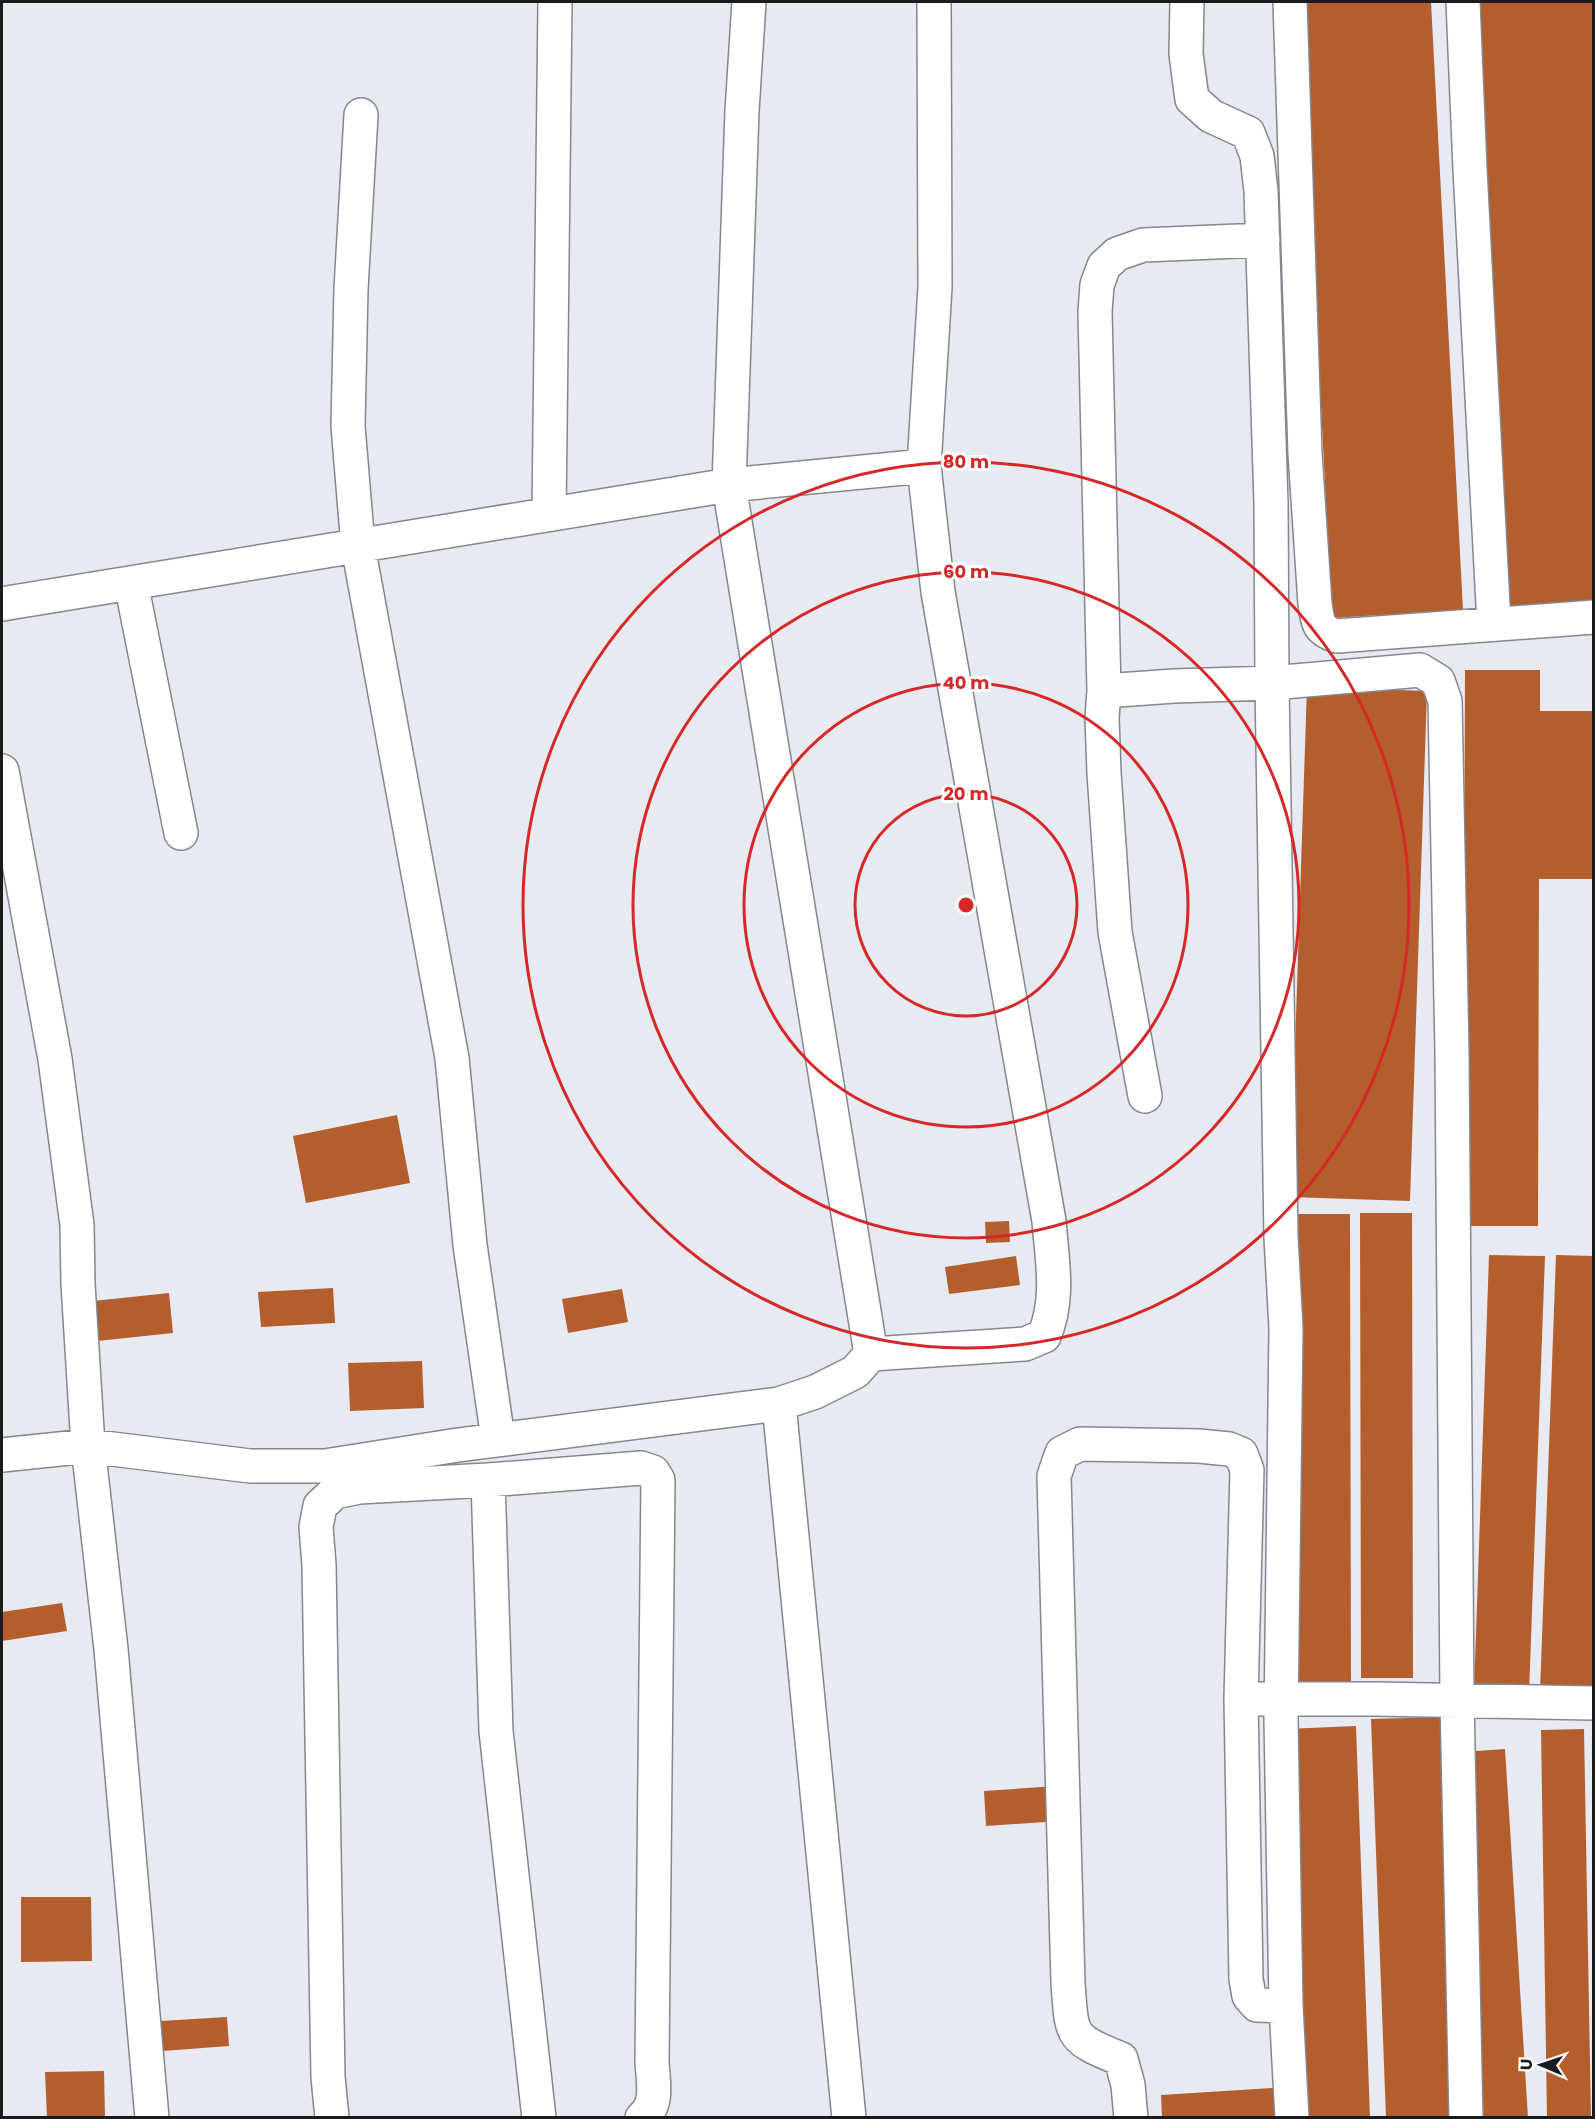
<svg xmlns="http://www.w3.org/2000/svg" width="1595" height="2119" font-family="Poppins,sans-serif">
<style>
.building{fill:#b35e2c}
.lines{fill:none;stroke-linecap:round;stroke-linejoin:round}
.street-casing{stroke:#84878d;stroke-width:36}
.street{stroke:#fff;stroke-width:33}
.ring{fill:none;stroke:#d62828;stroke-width:3}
.centre{fill:#d62828;stroke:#fff;stroke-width:3}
.ring-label{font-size:18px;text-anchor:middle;font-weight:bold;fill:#d62828;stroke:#fff;stroke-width:6;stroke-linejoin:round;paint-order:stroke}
</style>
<rect width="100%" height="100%" fill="#e7eaf1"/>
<path class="building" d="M1300 2H1431L1463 610 1332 618Z
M1474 2H1593V603L1500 607Z
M1465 670H1540V711H1593V879H1539L1538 1226H1463Z
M1307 687 1427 691 1410 1201 1290 1197Z
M397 1115 410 1183 306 1203 293 1136Z
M1360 1213H1412L1413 1678H1361Z
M1298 1214H1350L1351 1681 1298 1682Z
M1009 1221 1010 1242 986 1243 985 1222Z
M1489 1255 1545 1256 1529 1694 1474 1692Z
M1556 1255 1593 1256V1694L1540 1692Z
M1016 1256 1020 1285 949 1294 945 1267Z
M333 1288 335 1323 261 1327 258 1292Z
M622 1289 628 1322 568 1333 562 1299Z
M169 1293 173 1333 88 1342 84 1302Z
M422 1361 424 1408 350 1411 348 1363Z
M62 1603 67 1631 2 1641V1612Z
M1443 1717 1457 2118H1386L1371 1719Z
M1356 1726 1370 2118H1298L1285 1729Z
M1584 1729 1591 2118H1547L1541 1730Z
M1505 1749 1511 1844 1528 2118H1484L1475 1973 1462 1752Z
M1056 1786 1059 1821 986 1826 984 1791Z
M21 1897H91L92 1961 21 1962Z
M227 2017 229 2046 163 2051 161 2021Z
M104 2071 105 2117 47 2118 45 2072Z
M1273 2088 1275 2118H1162L1161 2095Z"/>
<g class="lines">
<g class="street-casing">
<path id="street" d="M749 2 742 111 729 485 871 1354
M1290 2 1305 453 1315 604C1318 622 1317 630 1337 636L1594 617
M1463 2 1470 169 1494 624
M361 115 351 289 348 426 358 546 452 1058 470 1245 498 1439
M924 466 935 287 934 2
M549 514 555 2
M131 583 181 833
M2 604 729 485 924 466 938 592 1049 1221C1052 1260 1060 1299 1044 1336L1025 1344 871 1354 855 1372 815 1392 779 1404 849 2118
M1104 691 1095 312 1097 285 1104 266 1117 254 1143 245 1263 240
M2 771 55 1059 77 1225 78 1284 88 1446 111 1649 152 2118
M1145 1096 1115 932 1104 773 1102 718 1104 691 1174 686 1272 683 1271 503 1261 191 1257 156 1248 133 1211 116 1192 99 1186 54 1187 2
M2 1455 88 1446 250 1466H325L458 1445 779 1404
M1259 1699H1375L1594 1703
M332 2118 328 2077 319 1565 316 1527 320 1506 335 1492 359 1487 488 1480
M539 2118 496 1731 488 1480 641 1468 653 1472 658 1480 652 2062C653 2082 659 2104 642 2118
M1131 2118 1128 2085 1121 2059C1069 2038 1072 2037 1068 1983L1054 1476 1062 1453 1080 1444 1199 1446 1229 1449 1241 1454 1247 1470 1241 1699 1246 1979 1249 1996 1257 2005 1286 2006
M1292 2118 1286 2006 1281 1718 1286 1328 1281 1237 1272 683 1420 670 1438 681 1445 701 1452 1052 1457 1700 1466 2118"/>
</g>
<use href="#street" class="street"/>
</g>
<g class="ring">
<circle cx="966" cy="905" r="111"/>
<circle cx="966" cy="905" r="222"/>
<circle cx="966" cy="905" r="333"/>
<circle cx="966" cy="905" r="443"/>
</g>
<circle cx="966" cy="905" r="9" class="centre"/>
<g class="ring-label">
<text x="966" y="468">80 m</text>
<text x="966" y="578">60 m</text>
<text x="966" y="689">40 m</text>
<text x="966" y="800">20 m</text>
</g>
<rect width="1595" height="2119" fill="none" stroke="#191b1d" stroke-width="6"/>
<g transform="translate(1541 2065) rotate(272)" stroke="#ffffff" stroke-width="4.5" paint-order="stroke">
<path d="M0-4.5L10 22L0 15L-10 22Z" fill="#191b1d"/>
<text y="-9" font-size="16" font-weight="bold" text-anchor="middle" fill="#191b1d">U</text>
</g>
</svg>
